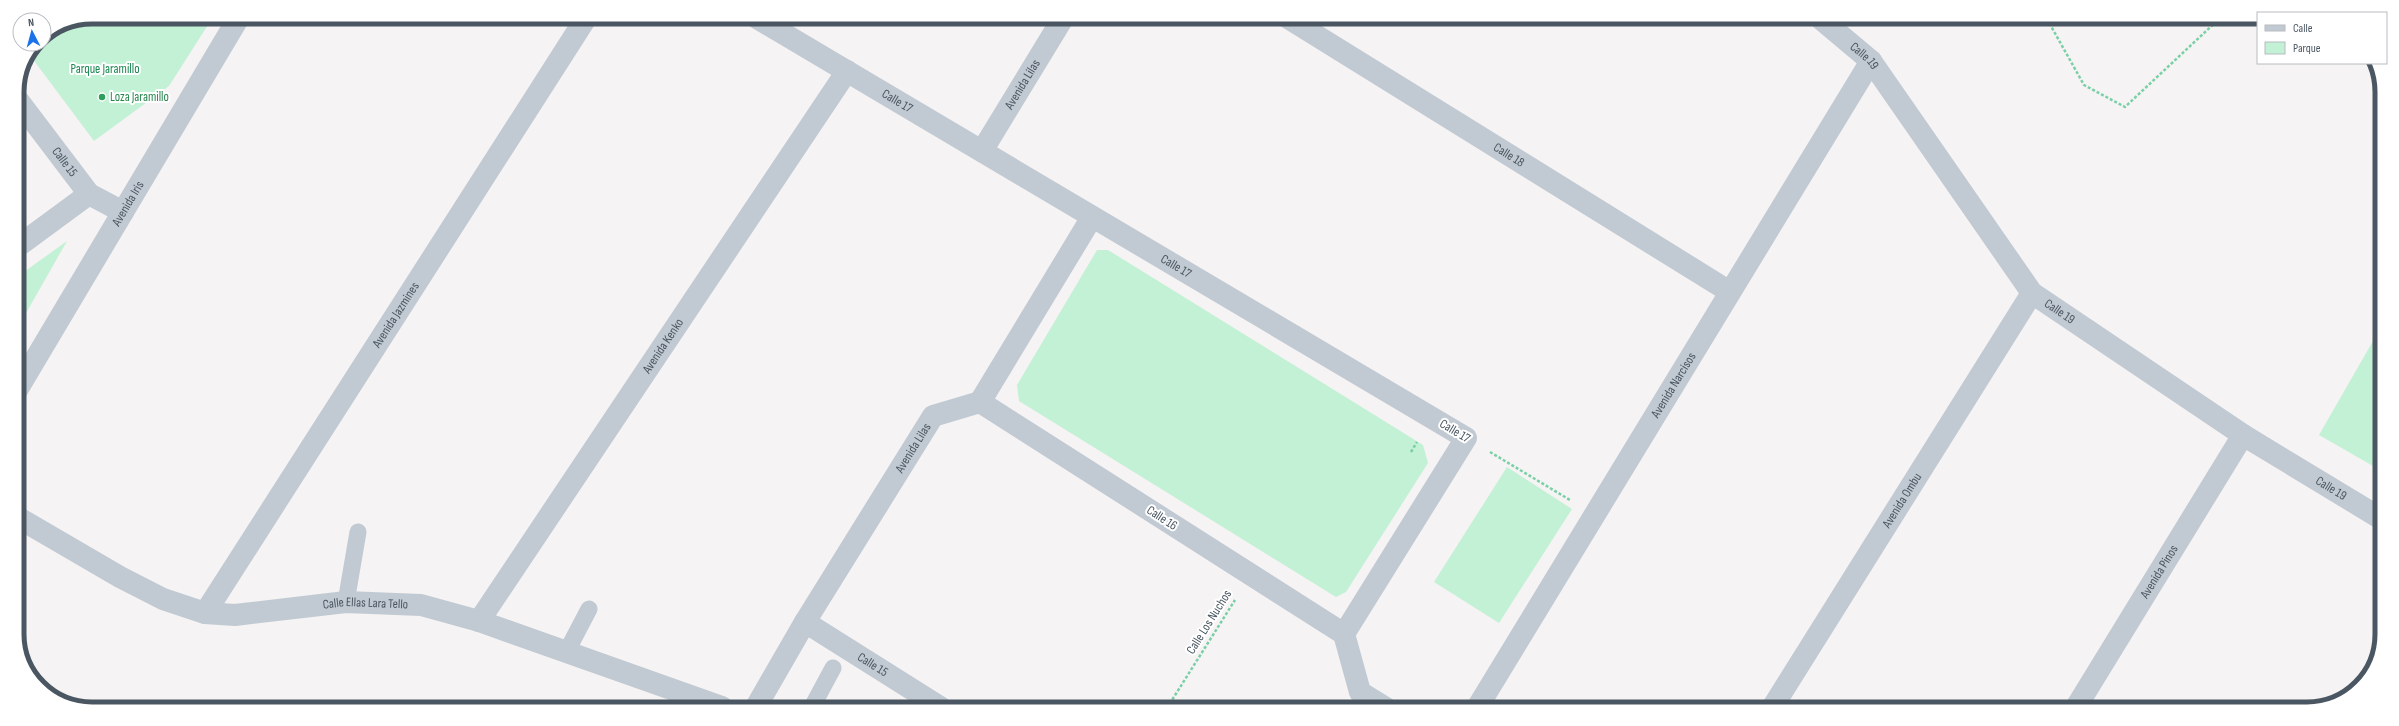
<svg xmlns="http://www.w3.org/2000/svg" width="2399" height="726" font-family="'Sofia Sans Condensed',sans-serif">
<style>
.green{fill:#c3f1d5}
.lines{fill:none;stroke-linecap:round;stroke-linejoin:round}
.path{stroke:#7ad0a6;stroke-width:2.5;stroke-dasharray:3 2;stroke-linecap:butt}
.service{stroke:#c1cad2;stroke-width:17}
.pedestrian{stroke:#c1cad2;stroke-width:22}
.minor{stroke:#c1cad2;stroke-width:22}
.tertiary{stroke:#c1cad2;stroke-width:22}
.leisure-dot{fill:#2e9e5b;stroke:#fff;stroke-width:1.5}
.labels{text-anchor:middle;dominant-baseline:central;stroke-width:4;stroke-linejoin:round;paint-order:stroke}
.street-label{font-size:13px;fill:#4a5661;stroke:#fff}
.park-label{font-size:13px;fill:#17864f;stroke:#fff}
.leisure-label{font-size:13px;fill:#27864d;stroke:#fff;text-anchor:start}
.rim{fill:none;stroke:#4a5661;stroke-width:5}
</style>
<rect width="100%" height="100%" fill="#f5f3f3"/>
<path class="green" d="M92 17H213L169 86 94 141 29 54 36 44H44V35L63 23Z
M67 241 17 329V277Z
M1097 250H1108L1423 445 1428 463 1346 592 1336 597 1019 401 1017 385Z
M2377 334 2381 336 2380 470 2319 435Z
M1507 467 1572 509 1499 623 1434 582Z"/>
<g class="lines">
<path class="path" d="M2047 19 2084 85 2125 107 2219 19
M1411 452 1417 442
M1490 452 1570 500
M1167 708 1235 600"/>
<path class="service" d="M346 602 358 532
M567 651 589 609
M812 707 833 668"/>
<g class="pedestrian">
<path id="s1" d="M1288 18 1730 292"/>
<path id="s2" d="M982 151 1063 18"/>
<path id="s3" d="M205 613 586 18"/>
<path id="s4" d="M479 621 847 71"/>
<path id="s5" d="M805 622 940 707"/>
<path d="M1344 634 1360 692 1386 708"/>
<path id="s6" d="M756 707 805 622 933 416 980 402"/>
<path id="s7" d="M1477 708 1871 61"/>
<path id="s8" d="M1772 708 2032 293"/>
<path id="s9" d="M2075 709 2243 435"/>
</g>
<g class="minor">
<path id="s10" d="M757 18 1466 438 1344 634 980 402 1092 217"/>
<path id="s11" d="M17 99 89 194 123 212"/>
<path d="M17 247 89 194"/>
</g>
<g class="tertiary">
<path id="s12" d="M1821 19 1871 61 2032 293 2243 435 2380 518"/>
<path id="s13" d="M17 390 239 17"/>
<path id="s14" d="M17 517 120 577 163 599 205 613 235 615 346 602 421 605 479 621 722 707"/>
</g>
</g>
<circle class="leisure-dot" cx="102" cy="97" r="4"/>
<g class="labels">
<g class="street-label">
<text stroke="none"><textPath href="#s12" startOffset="57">Calle 19</textPath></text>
<text stroke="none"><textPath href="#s2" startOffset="78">Avenida Lilas</textPath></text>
<text stroke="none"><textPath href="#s10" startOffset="163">Calle 17</textPath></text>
<text stroke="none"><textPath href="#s1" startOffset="260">Calle 18</textPath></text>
<text stroke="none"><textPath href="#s11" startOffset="79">Calle 15</textPath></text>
<text stroke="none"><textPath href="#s13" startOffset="217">Avenida Iris</textPath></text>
<text stroke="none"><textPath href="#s10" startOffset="487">Calle 17</textPath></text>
<text stroke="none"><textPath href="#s12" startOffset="381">Calle 19</textPath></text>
<text stroke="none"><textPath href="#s3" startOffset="354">Avenida Jazmines</textPath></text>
<text stroke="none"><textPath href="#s4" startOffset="331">Avenida Kenko</textPath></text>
<text stroke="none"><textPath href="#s7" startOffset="378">Avenida Narcisos</textPath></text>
<text transform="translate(1455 431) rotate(31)">Calle 17</text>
<text stroke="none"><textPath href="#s6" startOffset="303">Avenida Lilas</textPath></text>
<text stroke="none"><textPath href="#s12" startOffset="705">Calle 19</textPath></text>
<text stroke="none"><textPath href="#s8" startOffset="245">Avenida Ombu</textPath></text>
<text transform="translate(1162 518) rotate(33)">Calle 16</text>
<text stroke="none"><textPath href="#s9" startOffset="161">Avenida Pinos</textPath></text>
<text stroke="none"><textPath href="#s14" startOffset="373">Calle Ellas Lara Tello</textPath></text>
<text transform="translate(1209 622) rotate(-58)">Calle Los Nuchos</text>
<text stroke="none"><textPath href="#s5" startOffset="80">Calle 15</textPath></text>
</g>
<g class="park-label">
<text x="105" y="69">Parque Jaramillo</text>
</g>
<g class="leisure-label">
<text x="110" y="97">Loza Jaramillo</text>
</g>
</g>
<path d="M0 0H2399V726H0ZM92 24H2307A68 68 0 0 1 2375 92V634A68 68 0 0 1 2307 702H92A68 68 0 0 1 24 634V92A68 68 0 0 1 92 24Z" fill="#fff" fill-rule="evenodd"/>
<path class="rim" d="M92 24H2307A68 68 0 0 1 2375 92V634A68 68 0 0 1 2307 702H92A68 68 0 0 1 24 634V92A68 68 0 0 1 92 24Z"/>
<rect x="2257" y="12" width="130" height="52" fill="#ffffff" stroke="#b7bbc0"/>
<rect x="2265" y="25" width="20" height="6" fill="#c1cad2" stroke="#b7bbc0"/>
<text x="2293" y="32" font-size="12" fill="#4a5661">Calle</text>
<rect x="2265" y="42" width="20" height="12" fill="#c3f1d5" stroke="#b7bbc0"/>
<text x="2293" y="52" font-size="12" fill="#4a5661">Parque</text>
<g transform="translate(32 32) rotate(354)"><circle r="19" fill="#ffffff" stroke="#b7bbc0"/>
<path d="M0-3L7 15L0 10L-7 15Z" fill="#1a73e8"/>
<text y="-6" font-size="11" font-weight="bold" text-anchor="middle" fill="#4a5661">N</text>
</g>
</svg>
